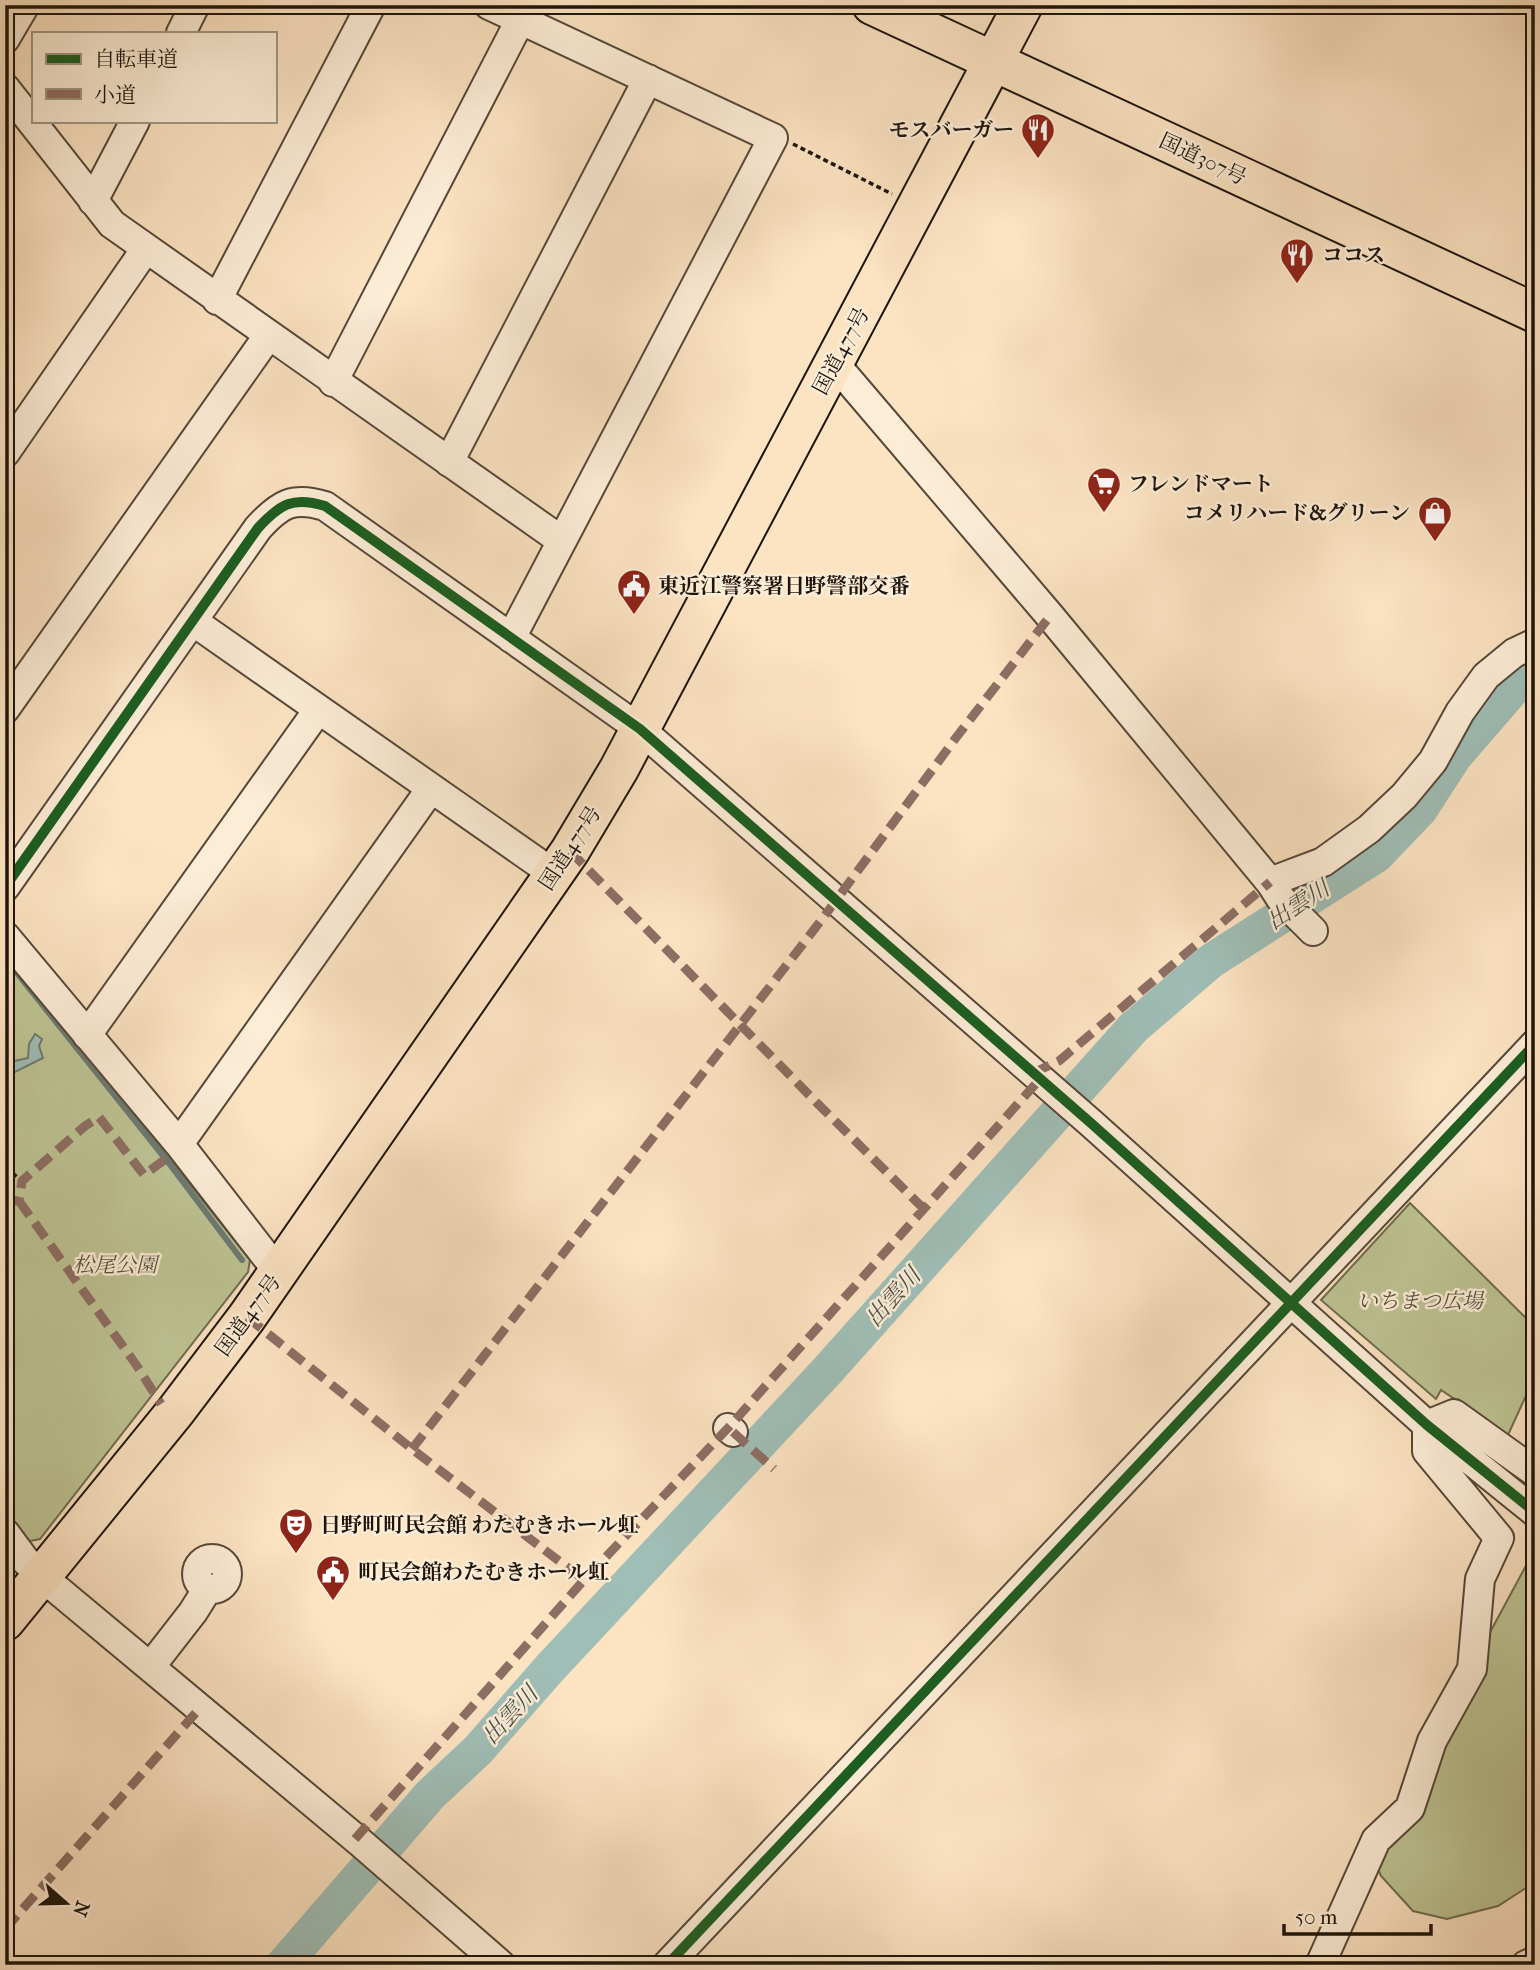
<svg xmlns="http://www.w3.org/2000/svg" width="1540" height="1970" font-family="'IM FELL French Canon','Noto Serif JP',serif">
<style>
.green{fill:#bec494;stroke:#6e6c50;stroke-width:2}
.water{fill:#9fbeb6;stroke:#6b7a72;stroke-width:2}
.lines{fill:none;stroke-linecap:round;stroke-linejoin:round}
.stream{stroke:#6b7a72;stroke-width:6}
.river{stroke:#9fbeb6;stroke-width:35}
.minor-casing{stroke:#554839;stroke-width:32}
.highway-casing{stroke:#1d150b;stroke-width:42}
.path{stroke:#1d150b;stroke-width:3.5;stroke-dasharray:5 3.5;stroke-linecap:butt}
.minor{stroke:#fdedd7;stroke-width:28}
.highway{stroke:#fce3c2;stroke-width:38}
.quiet{stroke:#8d6e63;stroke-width:9;stroke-dasharray:18 9;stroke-linecap:butt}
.cycleway-casing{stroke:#fdedd7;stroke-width:15}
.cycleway{stroke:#1b5e20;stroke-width:10}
.labels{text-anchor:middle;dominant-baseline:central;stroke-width:5;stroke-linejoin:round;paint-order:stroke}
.poi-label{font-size:21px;font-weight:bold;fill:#1d150b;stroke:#fdedd7;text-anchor:start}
.street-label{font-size:21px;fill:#1d150b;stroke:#fdedd7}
.park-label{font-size:21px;font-style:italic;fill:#55523b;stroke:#fdedd7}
.water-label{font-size:23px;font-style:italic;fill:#4a5047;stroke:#fdedd7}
</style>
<rect width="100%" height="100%" fill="#fce3c2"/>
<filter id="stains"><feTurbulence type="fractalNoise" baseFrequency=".00286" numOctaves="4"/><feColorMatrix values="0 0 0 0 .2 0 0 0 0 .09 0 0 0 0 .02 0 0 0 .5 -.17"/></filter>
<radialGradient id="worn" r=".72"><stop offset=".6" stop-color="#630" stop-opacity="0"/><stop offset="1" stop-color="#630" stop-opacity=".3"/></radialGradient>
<path class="green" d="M5 953 250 1260 248 1272 40 1539 25 1542 5 1516Z
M1410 1203 1535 1327V1376L1508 1435 1441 1390 1436 1399 1321 1300Z
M1535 1549V1882L1498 1906 1447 1919 1413 1911 1381 1876 1371 1853Z"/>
<path class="water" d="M35 1034 42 1039 39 1046 43 1058 5 1077V1071L15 1061 28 1058 29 1044Z"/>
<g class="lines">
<path class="stream" d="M5 958 171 1166 242 1260"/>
<path class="river" d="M283 1965 430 1795 478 1750 549 1669 827 1371 1133 1028 1211 961 1377 855 1420 810 1455 756 1526 674 1535 669"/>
<g class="minor-casing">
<path id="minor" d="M489 5 773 138 511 638
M181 33 195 5
M5 39 25 5
M5 88 112 224 562 541
M93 201 135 121
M217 300 371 5
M835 364 1050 616 1270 882 1281 899 1313 931
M333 382 528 5
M5 453 145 250
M449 462 648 79
M194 622 554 874
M5 709 268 336
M1270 882 1323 862 1369 829 1404 796 1433 761 1460 712 1486 676 1514 653 1535 643
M5 887 258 528C280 504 293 496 325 506L640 729 1092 1124 1427 1425 1535 1512
M5 936 179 1144 279 1273
M87 1035 318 710
M179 1144 430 790
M1427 1425 1454 1414 1535 1472
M728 1428 733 1432
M5 1533 25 1560 41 1576 361 1843 501 1965
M197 1574a15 15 0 1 1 30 0a15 15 0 1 1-30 0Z
M151 1666 193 1612 208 1588
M667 1965 1535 1044
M1320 1965 1376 1840 1410 1808 1432 1741 1472 1669 1480 1579 1499 1538 1427 1451V1425
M1526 1965 1535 1961"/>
</g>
<g class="highway-casing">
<path id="highway" d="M872 5 1535 313
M5 1621 175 1412 247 1317 570 851 619 769 1023 5"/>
</g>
<path class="path" d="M793 144 892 194
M5 1171H10L22 1181"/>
<use href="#minor" class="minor"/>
<use href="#highway" class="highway"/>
<path class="quiet" d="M570 851 818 1104 924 1209
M1033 1073 1059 1061 1270 882
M5 1200 19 1201 22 1181 85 1126 99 1117 144 1175 171 1155
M19 1201 137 1366 161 1404
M247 1317 412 1449 584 1580
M733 1432 774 1469
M412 1449 823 918 955 739 1050 616
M355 1839 584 1580 728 1428 1040 1079
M5 1929 200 1708"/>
<g class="cycleway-casing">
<path id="cycleway" d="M5 887 258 528C280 504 293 496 325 506L640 729 1092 1124 1427 1425 1535 1512
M667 1965 1535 1044"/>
</g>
<use href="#cycleway" class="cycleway"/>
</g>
<defs>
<g id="restaurant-pin" transform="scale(1.75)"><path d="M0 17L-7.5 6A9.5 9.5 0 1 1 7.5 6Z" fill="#8f2418" stroke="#fdedd7"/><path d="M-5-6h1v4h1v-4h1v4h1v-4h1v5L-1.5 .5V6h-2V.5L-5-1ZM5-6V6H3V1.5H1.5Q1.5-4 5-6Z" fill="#fff"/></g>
<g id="supermarket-pin" transform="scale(1.75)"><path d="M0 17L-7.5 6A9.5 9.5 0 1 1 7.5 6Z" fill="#8f2418" stroke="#fdedd7"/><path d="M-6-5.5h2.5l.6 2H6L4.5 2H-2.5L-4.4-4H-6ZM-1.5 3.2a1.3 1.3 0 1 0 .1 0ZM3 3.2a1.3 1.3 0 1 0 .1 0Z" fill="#fff"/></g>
<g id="shop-pin" transform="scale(1.75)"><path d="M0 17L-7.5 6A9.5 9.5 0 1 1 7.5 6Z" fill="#8f2418" stroke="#fdedd7"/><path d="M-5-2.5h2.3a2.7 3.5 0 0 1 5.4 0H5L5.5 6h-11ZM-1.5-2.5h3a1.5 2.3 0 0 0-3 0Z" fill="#fff"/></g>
<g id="civic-pin" transform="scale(1.75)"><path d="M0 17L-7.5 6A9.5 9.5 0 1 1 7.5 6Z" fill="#8f2418" stroke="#fdedd7"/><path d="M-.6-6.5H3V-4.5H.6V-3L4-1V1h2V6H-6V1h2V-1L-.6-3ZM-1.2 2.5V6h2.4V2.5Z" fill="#fff"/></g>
<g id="theatre-pin" transform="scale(1.75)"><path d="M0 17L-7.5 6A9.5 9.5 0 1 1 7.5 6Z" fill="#8f2418" stroke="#fdedd7"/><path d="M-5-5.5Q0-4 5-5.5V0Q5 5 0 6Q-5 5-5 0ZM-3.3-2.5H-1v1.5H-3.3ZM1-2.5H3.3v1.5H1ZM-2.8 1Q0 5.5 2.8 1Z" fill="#fff"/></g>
</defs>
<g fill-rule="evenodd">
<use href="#restaurant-pin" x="1038" y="130"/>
<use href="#restaurant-pin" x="1297" y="255"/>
<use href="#supermarket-pin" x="1104" y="484"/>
<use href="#shop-pin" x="1435" y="513"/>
<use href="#civic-pin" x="634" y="586"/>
<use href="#theatre-pin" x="296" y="1525"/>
<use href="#civic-pin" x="333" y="1572"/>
</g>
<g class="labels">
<g class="poi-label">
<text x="1014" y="130" text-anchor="end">モスバーガー</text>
<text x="1322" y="255">ココス</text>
<text x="1128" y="484">フレンドマート</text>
<text x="1410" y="513" text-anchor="end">コメリハード&amp;グリーン</text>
<text x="658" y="586">東近江警察署日野警部交番</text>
<text x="320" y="1525">日野町町民会館 わたむきホール虹</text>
<text x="358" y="1572">町民会館わたむきホール虹</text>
</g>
<g class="street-label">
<text transform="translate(1203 159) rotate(25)">国道307号</text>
<text transform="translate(841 351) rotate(-62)">国道477号</text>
<text transform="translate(570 848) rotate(-57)">国道477号</text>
<text transform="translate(248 1315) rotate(-54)">国道477号</text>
</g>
<g class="park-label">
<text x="115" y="1265">松尾公園</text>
<text x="1420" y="1301">いちまつ広場</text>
</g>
<g class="water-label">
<text transform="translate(1298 905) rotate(-33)">出雲川</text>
<text transform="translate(893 1297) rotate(-48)">出雲川</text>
<text transform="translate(510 1715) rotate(-47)">出雲川</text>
</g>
</g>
<rect width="1540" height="1970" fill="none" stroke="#fce3c2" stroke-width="28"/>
<rect x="7" y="7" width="1526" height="1956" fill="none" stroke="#1d150b" stroke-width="3.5"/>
<rect x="14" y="14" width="1512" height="1942" fill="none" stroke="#1d150b" stroke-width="2"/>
<rect x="32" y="32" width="245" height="91" fill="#fdedd7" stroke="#a39785" stroke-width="2"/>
<rect x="46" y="54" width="35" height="10" fill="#1b5e20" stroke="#a39785" stroke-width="2"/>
<text x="94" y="66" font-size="21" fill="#1d150b">自転車道</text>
<rect x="46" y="89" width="35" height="10" fill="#8d6e63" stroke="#a39785" stroke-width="2"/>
<text x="94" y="102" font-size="21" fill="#1d150b">小道</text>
<g transform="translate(66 1903) rotate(110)" stroke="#fdedd7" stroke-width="5" paint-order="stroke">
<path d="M0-5L12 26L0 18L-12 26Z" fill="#1d150b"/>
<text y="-10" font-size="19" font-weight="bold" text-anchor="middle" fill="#1d150b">N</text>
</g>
<path d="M1284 1924v10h147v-10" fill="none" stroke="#1d150b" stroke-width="3.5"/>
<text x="1295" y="1924" font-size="21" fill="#1d150b" stroke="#fdedd7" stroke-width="5" paint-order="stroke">50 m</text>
<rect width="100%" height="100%" filter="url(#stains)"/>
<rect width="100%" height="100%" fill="url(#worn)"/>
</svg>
